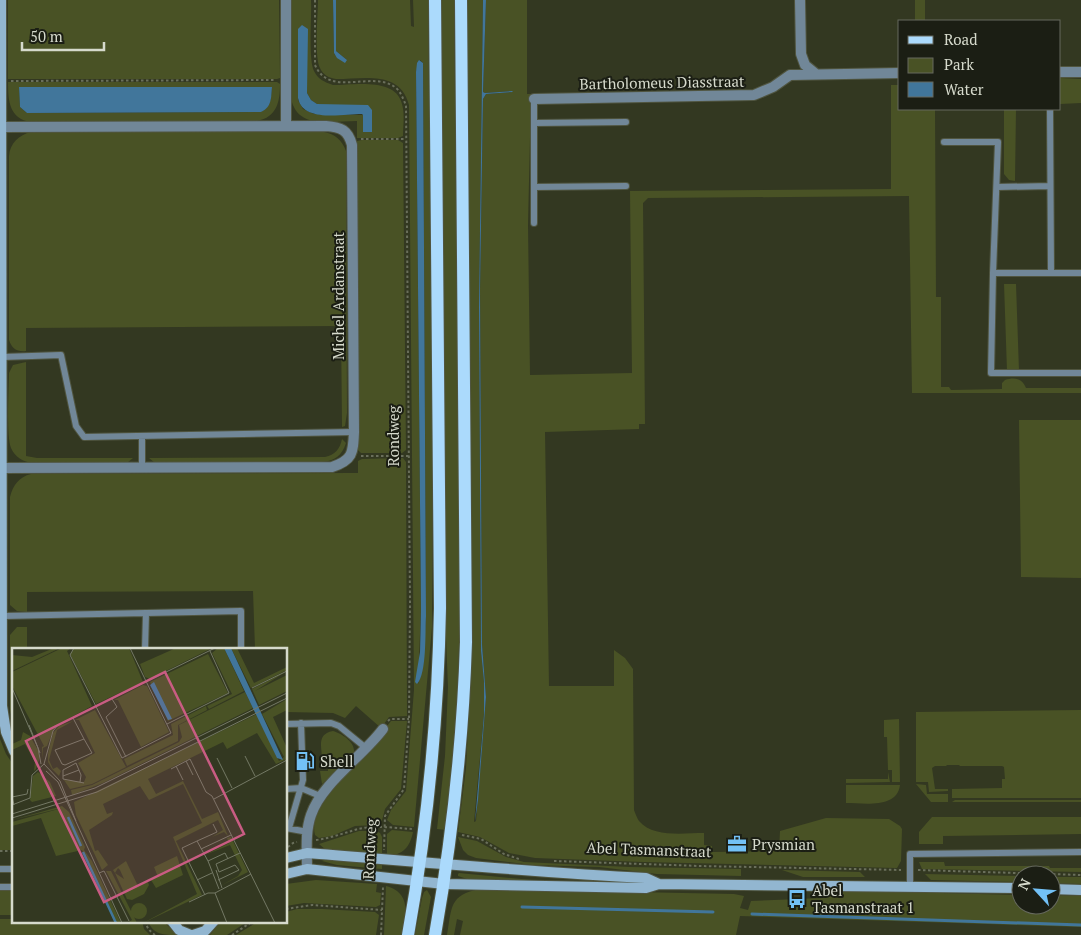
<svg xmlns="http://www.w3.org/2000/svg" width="1081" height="935" font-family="'PT Serif',serif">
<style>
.green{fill:#495225;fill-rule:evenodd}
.water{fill:#41769b}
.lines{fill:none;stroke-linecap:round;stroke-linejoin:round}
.stream{stroke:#41769b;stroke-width:3}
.lane-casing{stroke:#505540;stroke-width:8}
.street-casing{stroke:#505540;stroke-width:12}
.secondary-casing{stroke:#505540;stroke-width:12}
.primary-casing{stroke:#505540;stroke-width:14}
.path{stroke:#6a6f5b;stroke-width:2;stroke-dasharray:2.5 2.5;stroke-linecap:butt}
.lane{stroke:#718798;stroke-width:6}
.street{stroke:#718798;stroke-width:10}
.secondary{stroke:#92b6d0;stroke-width:10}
.primary{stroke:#abdafc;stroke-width:12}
.labels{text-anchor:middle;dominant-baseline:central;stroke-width:4;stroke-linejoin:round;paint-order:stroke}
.street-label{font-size:15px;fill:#d6dacc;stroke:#1b1e14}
.poi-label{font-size:15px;fill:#d6dacc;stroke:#1b1e14;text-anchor:start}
.inset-river{fill:none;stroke:#41769b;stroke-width:2.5}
.inset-road{fill:none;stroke:#747965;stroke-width:1}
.view{fill:#c95c83;fill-opacity:0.15;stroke:#c95c83;stroke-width:2.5}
.inset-edge{fill:none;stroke:#d6dacc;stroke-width:2.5}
</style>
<rect width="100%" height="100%" fill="#333821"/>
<path class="green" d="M8 0H279L280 78 277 79H8Z
M290 0H311C312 15 308 59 314 71 318 79 324 82 333 85 354 85 396 77 402 104 405 114 403 126 403 136L398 138H357V121C331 121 297 130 291 98ZM298 29 307 93 311 100 317 104 372 110 363 115 314 114 303 109 298 100Z
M318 0H333L334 53 335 55 347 60 336 51V0H410L411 26 414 27 413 0H428L433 476 432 627 414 827 393 825 387 820 391 810 406 791 414 690 409 105C400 70 364 79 336 79 329 78 323 75 320 68 314 57 318 14 318 0ZM420 60 423 63 426 616 423 665 418 684 421 609 416 72Z
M441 0H454L460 616 457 706 446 830 437 829 445 756 448 687 445 613Z
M467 0H483L479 307 481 650 484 682V714L474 822 476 821 486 697 482 644 480 290 483 99 486 94 512 92V91L485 93 483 92 486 0H527V94H531L528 225 530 375 632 373 630 191 891 189V85H900V109H935L936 297H941V387H949L951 390 1002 389V383L1005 380C1014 377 1022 378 1026 388H1081V393H912L909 196 648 198 643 203 645 424H639V429L545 432 549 686H614V650L625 658 633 669 634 810C635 813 637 818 639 821 653 838 684 833 704 833V845L712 846V852L779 851 780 831 826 818 889 819 900 826 902 829 901 861 897 868 643 862 535 858 509 853 480 837 458 832 466 768 470 689 472 591Z
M915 0H925V21H915Z
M1060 78 1081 79V103L1060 104Z
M8 82H277L280 84C280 102 277 117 257 121L31 122C9 119 8 100 8 82ZM19 87H272C271 98 271 108 260 112L27 113 20 107Z
M1004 109H1016L1015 181 1009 180 1004 174Z
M31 132H324C335 134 342 140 346 151L347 413 345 426 342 427 341 326 26 328V351C17 352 12 349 9 340V156C10 143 19 135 31 132Z
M362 140H398L403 143 406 450 402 453H361L358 450 357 141Z
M1004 284H1016L1019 371H1007Z
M26 362V456L37 458H133L127 463H33C23 462 15 457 11 448 6 435 9 389 9 373L13 365Z
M1019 420H1081V578L1021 577Z
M342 439 346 443C342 456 334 461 322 462L155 463 149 458 325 457C335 455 340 449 342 439Z
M403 458 406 462 407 716 389 717 381 728 356 706 345 718 333 713 286 712V649H255L253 591 27 592V612L17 611 10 605V497C13 485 19 477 31 474L358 473V461L362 459Z
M17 627H27V649H14V732L10 709V635Z
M1081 710V798H952V789L1002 788V779H1005L1004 767 1002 766H960L959 765H947L946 766H935L932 768 935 789H948V791L929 792 928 782H916V712Z
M899 719 900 782H892V770H888L887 737H884V720Z
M391 721H407L401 789 385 809 381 824 378 825 355 826 332 836 319 838 315 835C306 803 368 757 387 732L384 730Z
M333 731C343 734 358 744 353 755L322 784 320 771H328L327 759H322C322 748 316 734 333 731Z
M0 739 6 754 14 766V850H0Z
M888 772 890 782 846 783V779H888Z
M916 784 926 785 927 794H948V802H931Z
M846 785H900C897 809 864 803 846 803Z
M955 800H1081V802H952Z
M932 817H1081V834L943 836V844H919V832Z
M392 830 413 832C410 847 403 855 387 856V834Z
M359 831H376L380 833 382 837V856L326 850 319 844Z
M458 837 477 841 506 857 524 862 630 867 741 869V876L657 874 599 867 532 865 476 858 468 855 463 850Z
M326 859 382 863V869L337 865 322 861Z
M919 862H944L945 866H1049L1050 868H1081V872L922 869Z
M782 870 860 872 865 877H803Z
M459 873 532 880 603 883 470 880 458 876V874Z
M925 874 1021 876V882L931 880Z
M1051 877H1081V884L1051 883Z
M316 880 377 884 376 892 381 893 380 905 376 907 304 903 286 906V884Z
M386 886C412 893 406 915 402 935H384Z
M480 889 734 894 744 896 740 908 748 910 751 901 823 898V890L1021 895V905H1051V895L1081 896V927L740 916 736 935H460L463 921 457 919 454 935H447C452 907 449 895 480 889Z
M0 890H14V915H0Z
M427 890 431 897 424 935H415L422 898 424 892Z
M297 909H322L375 912 379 915 376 935H236L259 921H286V912Z
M0 919H14V921H142L144 929 150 935H0Z
M148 921H163L177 935C164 935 153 935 148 921Z
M221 921H248L227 935H210Z"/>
<path class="water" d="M333 0H336V51L347 60 345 63 337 58 334 53Z
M483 0H486L483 92 485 93 512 91 513 92 486 94 483 99 480 290 482 644 486 697 478 800 475 822 484 714V682L481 651 479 307Z
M302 25 308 29 307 93 311 100 317 104 368 105 372 110V132H363V115L362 114C343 114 303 123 298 98V29Z
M419 60 423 63 426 616C425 631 427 674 417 684L415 682 420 652 421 609 416 72 417 63Z
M19 87H272C271 98 272 107 261 112L27 113 20 107Z"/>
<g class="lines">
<path class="stream" d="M522 907 713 912
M752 914 1081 925"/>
<g class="lane-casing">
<path id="lane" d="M534 99V223
M1050 109 1051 273
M534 123 626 122
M944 142H998L993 273
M534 187 626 186
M997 187 1050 186
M1081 273H993L991 373H1081
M2 357 61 355 76 426 84 437 354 432
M142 468V436
M3 616 241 611V649
M145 649 146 613
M286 724 331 723 339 726 366 748
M286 789 301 788 320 796
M286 828 308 832
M289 828 303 780 301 723
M0 869H14
M910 886V854L1081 852
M0 887H14"/>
</g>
<g class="street-casing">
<path id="street" d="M286 0V126
M800 0 801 54 805 65 816 74
M1060 72H1081
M534 99 754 95 773 87 790 75 900 73
M0 127 326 126C341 127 348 130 352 145L354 432C353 453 353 460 332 467L0 468
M307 869C307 851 305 832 311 815 322 783 362 757 383 729"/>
</g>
<g class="secondary-casing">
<path id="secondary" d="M1 0 2 706 6 732 14 751
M286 858 307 853C420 862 533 872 646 878L659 884
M286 874 307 869 444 884 646 888 659 884 1021 888
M1051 889 1081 890
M172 921 179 930 191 935
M193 935 205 931 214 921"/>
</g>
<g class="primary-casing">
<path id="primary" d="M408 935C428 824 438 721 440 608L435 0
M435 935C452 838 463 741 466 642L461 0"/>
</g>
<path class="path" d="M315 0V65C330 99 373 69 396 88 401 92 403 99 406 105L410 603 409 719 404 789 385 816 384 850
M11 81 276 80
M361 139H406
M361 456H409
M388 721 390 719H409
M462 835 481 839 504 854 519 859
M316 840C331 838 344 833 358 829 375 825 395 828 412 829
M288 847 293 843 297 842
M0 851H14
M554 861 700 866 901 870
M918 870 1081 875
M286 909 312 905 382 910
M146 921C146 928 150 931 155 935
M232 935 253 921
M381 935 383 887"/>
<use href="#lane" class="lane"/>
<use href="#street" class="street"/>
<use href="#secondary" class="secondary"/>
<use href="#primary" class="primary"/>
</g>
<defs>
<g id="fuel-bare" transform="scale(1.5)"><path d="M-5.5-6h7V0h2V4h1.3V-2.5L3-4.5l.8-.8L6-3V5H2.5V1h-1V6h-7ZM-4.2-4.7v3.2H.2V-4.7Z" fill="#73c1f6" stroke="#1b1e14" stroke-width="2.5" paint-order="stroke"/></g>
<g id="office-bare" transform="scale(1.5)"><path d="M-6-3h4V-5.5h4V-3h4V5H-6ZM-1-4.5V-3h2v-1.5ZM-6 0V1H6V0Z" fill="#73c1f6" stroke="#1b1e14" stroke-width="2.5" paint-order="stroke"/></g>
<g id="bus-bare" transform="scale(1.5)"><path d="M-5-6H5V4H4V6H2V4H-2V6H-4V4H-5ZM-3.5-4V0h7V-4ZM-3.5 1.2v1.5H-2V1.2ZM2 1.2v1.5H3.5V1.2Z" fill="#73c1f6" stroke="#1b1e14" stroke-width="2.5" paint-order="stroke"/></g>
</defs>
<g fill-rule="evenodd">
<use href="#fuel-bare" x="305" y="761"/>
<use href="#office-bare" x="737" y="844"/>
<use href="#bus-bare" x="797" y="899"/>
</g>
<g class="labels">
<g class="street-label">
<text transform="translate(662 82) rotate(-1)">Bartholomeus Diasstraat</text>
<text transform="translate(338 296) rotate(-90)">Michel Ardanstraat</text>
<text transform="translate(393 436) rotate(-90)">Rondweg</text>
<text transform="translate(369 849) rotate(-87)">Rondweg</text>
<text transform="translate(649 849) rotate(2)">Abel Tasmanstraat</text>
</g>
<g class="poi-label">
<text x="320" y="761">Shell</text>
<text x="752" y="844">Prysmian</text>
<text x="812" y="890">Abel<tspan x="812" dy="17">Tasmanstraat 1</tspan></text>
</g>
</g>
<g transform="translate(12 648)">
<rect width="275" height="275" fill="#333821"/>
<path d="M42 0H48L0 23V7L20 9ZM50 0H59L55 3 80 58 43 78 35 98 31 100 30 111V99L32 98 0 38V24ZM63 0H117L131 34 84 56 58 6ZM164 0H200L138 31 133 29 128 16ZM206 0H212L232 43 197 61 195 58 220 46 200 5ZM219 0H225L242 35 275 19V22L239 40ZM196 6 216 45 156 73 138 34ZM275 23 243 43 275 27V43L247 57 240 41ZM131 37 135 38 157 84 129 99 106 52H102ZM233 44 241 60 91 135 60 147 59 142 80 137 167 94 170 89 167 77ZM275 51V62L261 69 275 100V111L264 116 245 85 215 101 211 94 136 131 144 146 171 133 190 171 206 164 216 188 212 184 200 189 211 182 206 172 164 193 190 247 131 275 185 246 161 189 190 175 171 136 137 152 128 138 91 156 95 166 101 164 100 167 77 182 83 203 86 202 96 217 90 222 64 167 62 154 245 66 267 113 272 109 250 66ZM194 58 195 62 166 77V93L115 118 112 111 161 87 159 76ZM83 62 114 119 80 136 58 141 52 132 72 134 74 129 66 115 83 105 67 72H63ZM61 73 45 82 37 112 41 121 45 119 49 123 47 128 40 121 36 114V106L41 85 47 78ZM14 81 27 104V112L24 121 22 123 23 114 13 96 0 102V96L9 92 11 84 18 88ZM26 124 38 134 44 148 20 154 18 152 21 128ZM50 158 57 164 73 199 72 202 80 213 109 275H103L70 202 44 208 29 170 0 178V174L50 160 0 172ZM219 189 236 224 210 237 226 228 230 222 218 197 193 207 217 195 215 190ZM165 208 171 227 144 240 139 232 146 229 142 219ZM114 213 126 238 136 234 137 237 132 246 120 252 115 251 103 225 112 231 108 222 106 220 103 225 101 222ZM94 223H99L125 275H115L120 272ZM119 263a8 8 0 1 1 16 0a8 8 0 1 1-16 0Z" fill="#495225"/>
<path d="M212 0H219L271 112 265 110ZM142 34 160 71 156 72 138 37Z" fill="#41769b"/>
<path class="inset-river" d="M56 169 69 198M71 204 104 275"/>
<path class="inset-road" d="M62 0 58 7 110 110 159 85 118 0M0 40 26 100 29 116M240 40 275 23M100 51 105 59 94 69 114 109M61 70 72 91 80 105 53 117 50 116 43 102 72 91M155 76 217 45 198 3M17 77 28 105M233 108 243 128M205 110 220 140M174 113 181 127M32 116 41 83 46 77 203 0M164 118 171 132M159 121 178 111 194 144 200 148 263 275M34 123 46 134 110 275M51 128 67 122M51 131V122L64 115 69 127 68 134M51 131 72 135M202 151 275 112M0 157 18 150 20 127 32 116 48 133 64 173M2 157 0 149 15 146 16 141M0 166 83 140 275 45M0 170 85 144 275 50M185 193 205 184 201 176M189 201 219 187M204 216 207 224 223 217 227 222 206 232M204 216 228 205M204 222 210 240M87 225 92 223 117 273M185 232 200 225M207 241 196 213 213 205 216 211M193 247 170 200 185 193 196 213M177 254 196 245H203M215 275 203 245 239 226"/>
<path class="view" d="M153 24 232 186 92 254 14 93Z"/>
<rect width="275" height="275" class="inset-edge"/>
</g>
<rect x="898" y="20" width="162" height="90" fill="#1b1e14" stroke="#66695e"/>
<rect x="908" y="36" width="25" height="8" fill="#abdafc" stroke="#66695e"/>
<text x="944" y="45" font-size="15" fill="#d6dacc">Road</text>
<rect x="908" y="58" width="25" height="15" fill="#495225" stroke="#66695e"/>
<text x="944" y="70" font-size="15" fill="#d6dacc">Park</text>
<rect x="908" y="82" width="25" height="15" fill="#41769b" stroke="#66695e"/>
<text x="944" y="95" font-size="15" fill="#d6dacc">Water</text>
<g transform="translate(1036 890) rotate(296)"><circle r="24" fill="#1b1e14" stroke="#66695e"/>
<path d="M0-4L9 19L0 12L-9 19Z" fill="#73c1f6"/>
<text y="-8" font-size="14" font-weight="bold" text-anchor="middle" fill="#d6dacc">N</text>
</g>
<path d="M22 42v8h82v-8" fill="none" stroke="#d6dacc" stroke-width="2.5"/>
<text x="30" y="42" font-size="15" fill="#d6dacc" stroke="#1b1e14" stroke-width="4" paint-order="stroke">50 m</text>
</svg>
